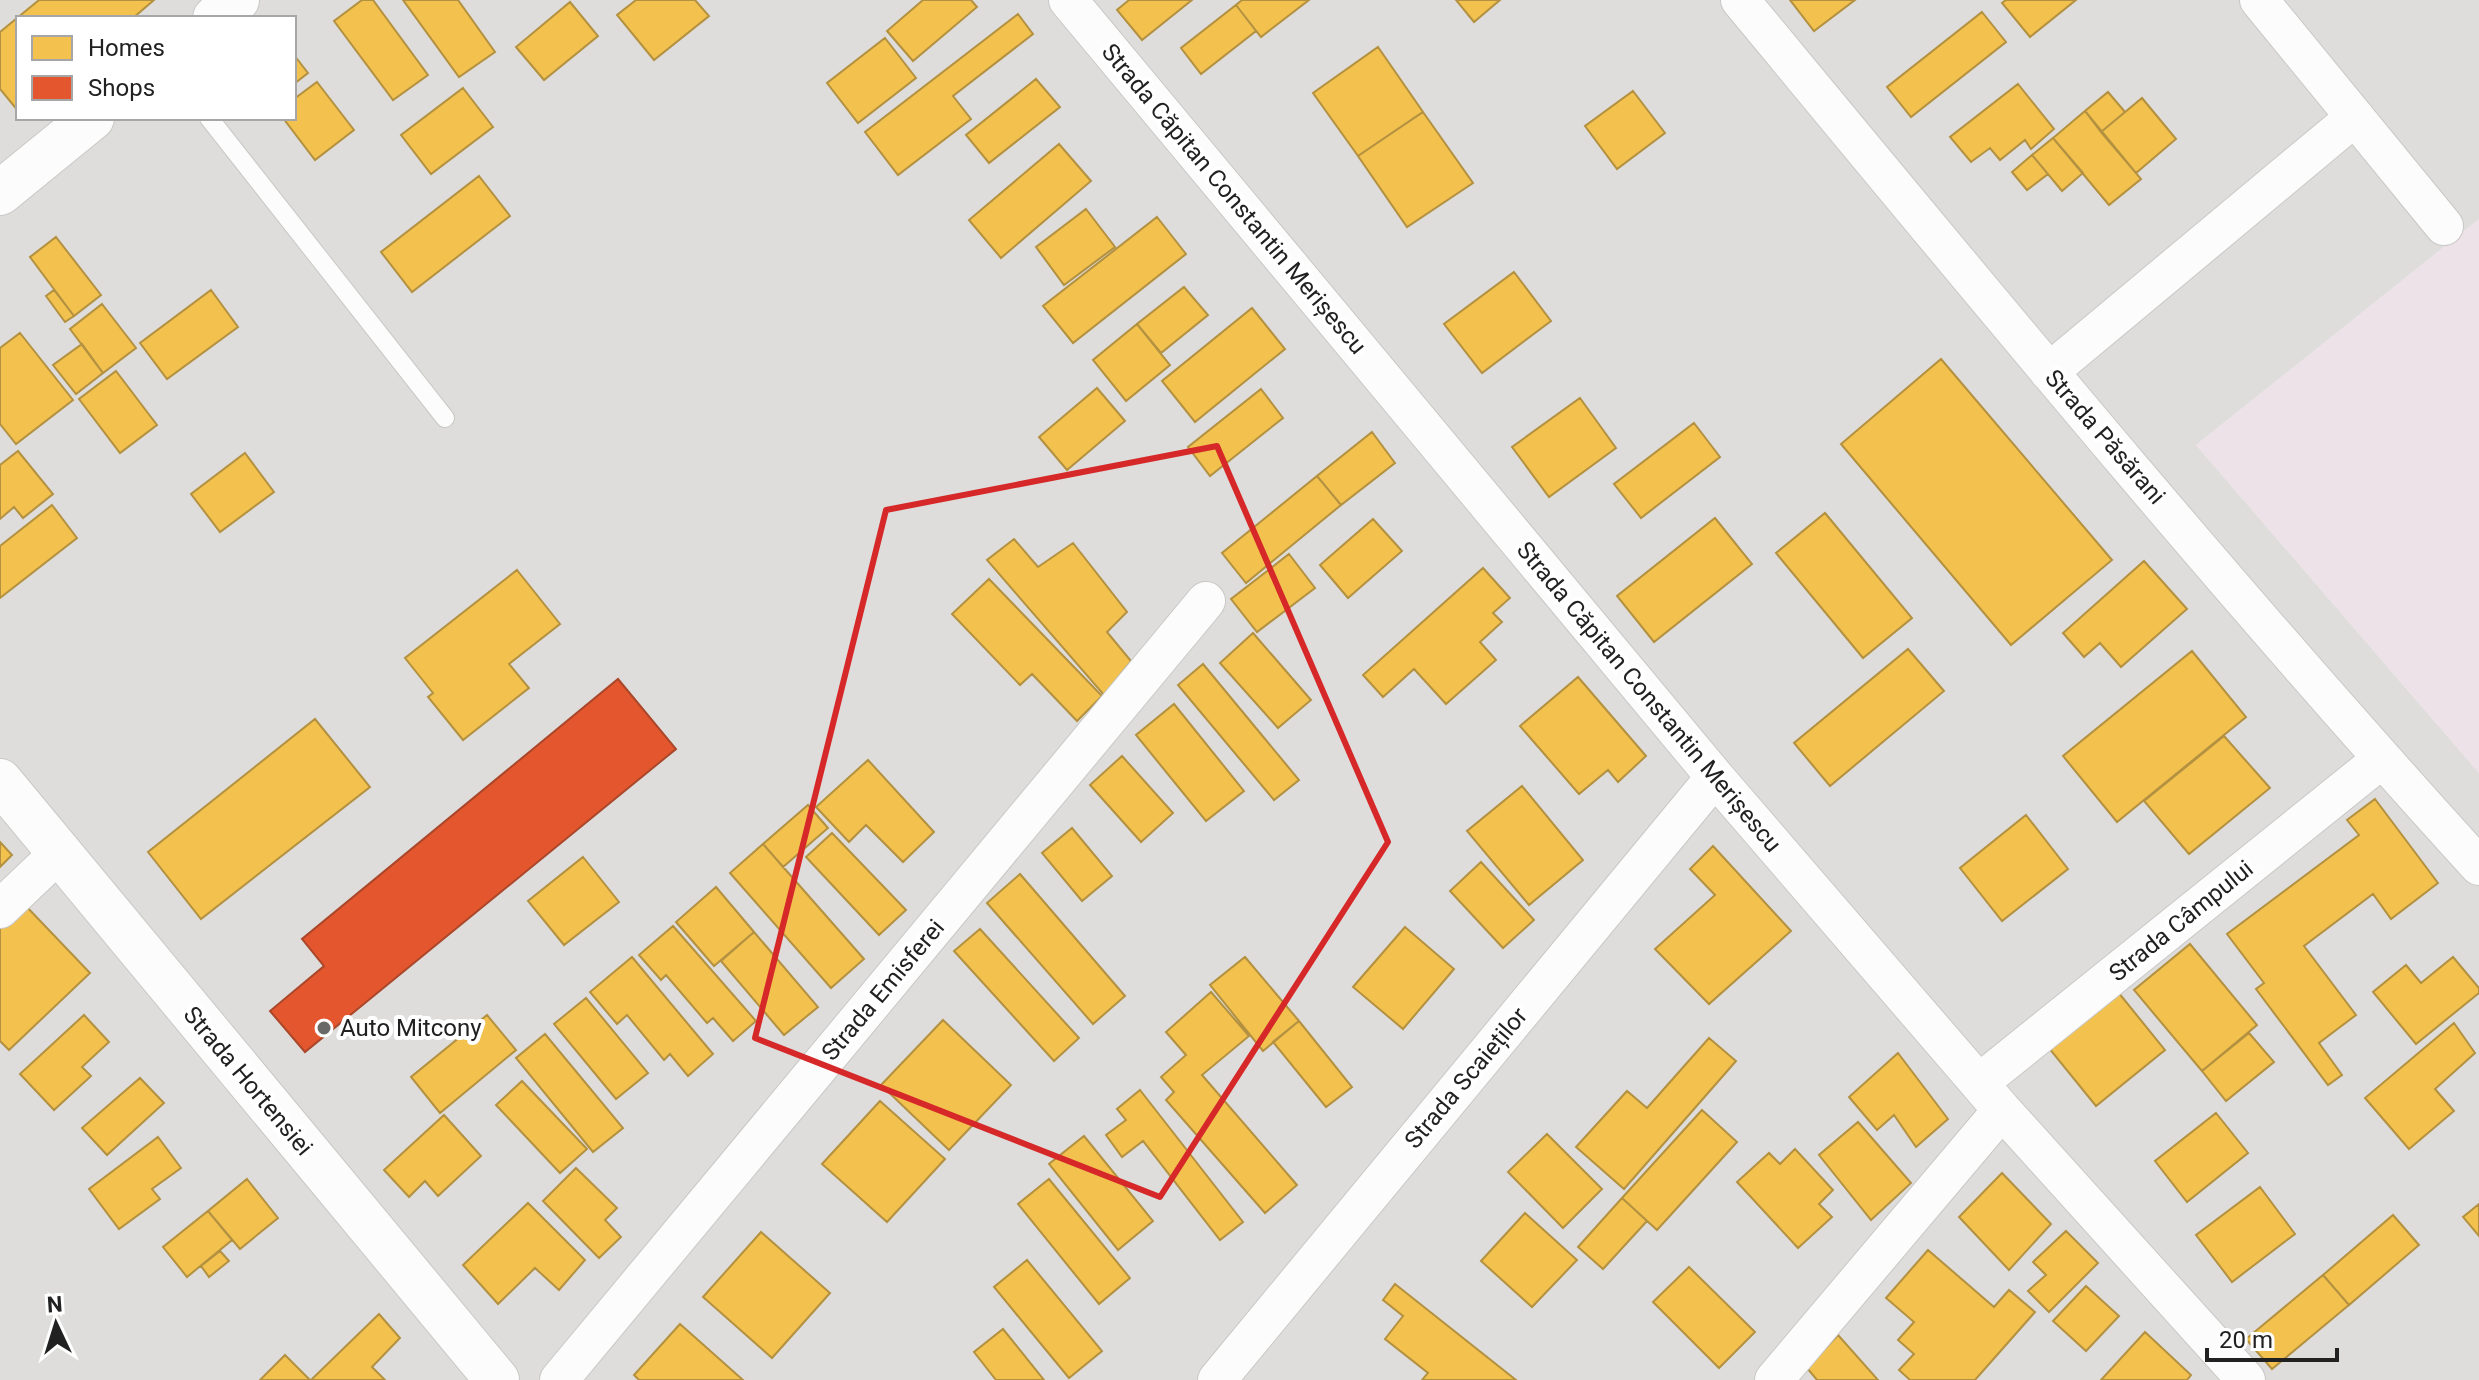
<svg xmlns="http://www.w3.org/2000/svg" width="2479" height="1380" font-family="Roboto,sans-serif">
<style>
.residential{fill:#dedddb;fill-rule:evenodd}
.industrial{fill:#ede2e8}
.homes{fill:#f2c14e;stroke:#b39140;stroke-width:2}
.shops{fill:#e4572e;stroke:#aa472a;stroke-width:2}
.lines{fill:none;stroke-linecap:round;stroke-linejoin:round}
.service-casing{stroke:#c8c8c6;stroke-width:20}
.minor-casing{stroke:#c8c8c6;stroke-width:40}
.tertiary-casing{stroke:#c8c8c6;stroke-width:46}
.service{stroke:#fdfcfc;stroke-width:18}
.minor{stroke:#fdfcfc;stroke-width:38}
.tertiary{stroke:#fdfcfc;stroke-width:44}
.marked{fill:none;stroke:#d62828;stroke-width:6;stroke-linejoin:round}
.poi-dot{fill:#696967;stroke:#fff;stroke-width:3}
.labels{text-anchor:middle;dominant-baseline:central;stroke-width:8;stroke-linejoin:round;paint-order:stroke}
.street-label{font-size:24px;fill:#212121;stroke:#fff}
.poi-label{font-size:24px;fill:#212121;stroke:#fff;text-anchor:start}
</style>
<rect width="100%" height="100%" fill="#efeeea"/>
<path class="residential" d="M0 0H2479V219L2196 445 2479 773V1380H0ZM18 18H294V118H18Z"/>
<path class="industrial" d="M2479 219V773L2196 445Z"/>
<path class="homes" d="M39 0H154L133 18H18V111L0 89V32Z
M362 0H373L428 75 393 100 334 21Z
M403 0H458L495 52 459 77Z
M636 0H695L709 16 654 60 617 15Z
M923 0H971L977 7 913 61 887 31Z
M1129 0H1192L1142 40 1117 10Z
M1242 0H1309L1261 37 1236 5Z
M1456 0H1500L1474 22Z
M1790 0H1855L1814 31Z
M2006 0H2076L2030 37 2002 3Z
M570 2 598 36 544 80 516 47Z
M1236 5 1256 31 1201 74 1181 48Z
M1982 12 2006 42 1911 117 1887 87Z
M1018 14 1033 34 953 96 971 119 898 175 865 132Z
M885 38 916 78 858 123 827 83Z
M1378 47 1423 112 1358 156 1313 93Z
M294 55 308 73 294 84Z
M1036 79 1060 107 989 163 966 135Z
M317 82 354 130 315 160 283 118H294V99Z
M2018 84 2054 129 2031 149 2025 140 2000 160 1990 148 1971 162 1950 137Z
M463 88 493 127 431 174 401 135Z
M1633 91 1665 133 1617 169 1585 126Z
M2108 92 2125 112 2101 132 2085 111Z
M2142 98 2176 139 2136 173 2101 132Z
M2085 111 2141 179 2109 205 2053 138Z
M1423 112 1473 183 1407 227 1358 156Z
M2053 138 2083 173 2062 191 2032 155Z
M1059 144 1091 181 1001 258 969 220Z
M2032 155 2048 174 2027 190 2012 172Z
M479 176 510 216 412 292 381 252Z
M1086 209 1115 247 1064 285 1036 247Z
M1157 217 1186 254 1073 343 1043 306Z
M56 237 101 295 74 316 30 257Z
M1514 272 1551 321 1482 373 1444 324Z
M1184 287 1208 315 1161 353 1137 324Z
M54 290 74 316 65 322 46 296Z
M211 290 238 327 167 379 140 343Z
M102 304 136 348 103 373 70 329Z
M1252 308 1285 349 1195 422 1162 381Z
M1137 324 1170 365 1126 401 1093 360Z
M20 333 73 400 16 444 0 424V348Z
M82 344 103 373 76 394 53 365Z
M1941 359 2112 560 2011 645 1841 444Z
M116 371 157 425 120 453 79 399Z
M1097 388 1125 421 1067 470 1039 437Z
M1261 389 1283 418 1210 476 1188 447Z
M1580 398 1616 448 1549 497 1512 447Z
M1694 423 1720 457 1641 518 1614 484Z
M1372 432 1395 463 1341 505 1317 476Z
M18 451 53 494 23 518 14 507 0 519V465Z
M245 453 274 492 220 532 191 494Z
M1317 476 1341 505 1246 583 1222 553Z
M52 505 77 538 0 598V546Z
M1825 513 1912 618 1863 658 1776 553Z
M1715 518 1752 564 1654 642 1617 596Z
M1373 519 1402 551 1348 598 1320 565Z
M1014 539 1038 567 1073 543 1127 612 1107 632 1131 661 1104 695 987 560Z
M1289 554 1315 588 1257 632 1231 599Z
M2144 561 2187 609 2121 667 2100 643 2084 657 2063 633Z
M1483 568 1510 598 1493 613 1502 622 1480 642 1496 660 1446 704 1414 669 1383 697 1363 675Z
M517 570 560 624 509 664 529 688 463 740 428 697 433 693 405 658Z
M989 579 1102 696 1077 721 1032 674 1020 685 952 614Z
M1253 633 1311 700 1278 728 1220 663Z
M1908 649 1944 691 1830 786 1794 743Z
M2192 651 2246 717 2117 822 2063 756Z
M1203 664 1299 780 1274 800 1178 685Z
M1578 677 1646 756 1618 782 1608 770 1579 794 1520 726Z
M1174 704 1244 791 1206 821 1136 735Z
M315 719 370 787 201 919 148 852Z
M2224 736 2270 788 2189 854 2144 801Z
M1122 756 1173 813 1141 842 1090 785Z
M868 760 934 832 903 862 866 825 849 842 816 807Z
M1522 786 1583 860 1529 905 1467 831Z
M2375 799 2438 883 2391 919 2373 894 2304 946 2356 1015 2319 1043 2342 1075 2328 1085 2256 989 2264 983 2227 934 2359 835 2347 820Z
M808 805 828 828 783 867 763 844Z
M2026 815 2068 869 2002 921 1960 868Z
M1072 828 1112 876 1082 901 1042 853Z
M832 833 906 910 879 935 806 857Z
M0 842 12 855 0 867Z
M763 844 864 959 831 988 730 873Z
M1713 846 1791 931 1709 1004 1655 949 1715 895 1690 869Z
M583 857 619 902 564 945 528 901Z
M1481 862 1534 920 1503 948 1450 891Z
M1020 874 1125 996 1093 1024 987 903Z
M716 887 754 932 714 966 676 922Z
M24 904 90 973 9 1050 0 1041V927Z
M673 926 756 1021 733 1041 713 1018 707 1023 666 975 661 980 639 955Z
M1405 927 1454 969 1403 1029 1353 987Z
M980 929 1079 1038 1054 1061 954 951Z
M754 932 818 1007 784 1035 721 961Z
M2190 944 2257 1025 2202 1071 2134 990Z
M632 957 713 1054 688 1076 670 1054 664 1060 627 1015 617 1024 590 992Z
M1245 957 1299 1021 1263 1051 1210 985Z
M2453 957 2479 988V993L2416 1044 2373 992 2406 965 2421 983Z
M1211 992 1249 1036 1202 1075 1297 1185 1265 1213 1166 1100 1174 1092 1161 1077 1186 1055 1166 1032Z
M2118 992 2165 1050 2096 1106 2048 1047Z
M586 998 648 1073 616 1099 554 1024Z
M84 1015 109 1042 82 1067 91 1076 54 1110 20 1074Z
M487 1015 516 1050 440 1113 411 1077Z
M943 1020 1011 1085 949 1150 881 1085Z
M1299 1021 1352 1087 1326 1107 1273 1042Z
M2454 1023 2475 1053 2435 1089 2454 1111 2409 1149 2365 1098Z
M2249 1033 2274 1062 2226 1101 2202 1071Z
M545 1034 623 1128 593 1152 516 1058Z
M1709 1038 1736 1061 1624 1189 1576 1147 1627 1091 1647 1108Z
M1898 1053 1948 1119 1916 1147 1894 1115 1877 1130 1849 1097Z
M140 1078 164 1103 107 1155 82 1128Z
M522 1081 587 1149 560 1173 496 1105Z
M1140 1090 1243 1222 1220 1240 1143 1141 1122 1157 1106 1135 1126 1120 1117 1109Z
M880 1101 945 1159 887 1222 822 1164Z
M1702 1110 1737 1142 1657 1230 1622 1198Z
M2216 1113 2248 1153 2187 1202 2155 1161Z
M444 1115 481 1156 438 1196 425 1181 409 1197 384 1170Z
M1858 1122 1911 1183 1871 1220 1819 1155Z
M1547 1134 1602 1189 1563 1228 1508 1172Z
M1084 1136 1153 1221 1118 1250 1049 1164Z
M158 1137 181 1168 152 1189 160 1199 119 1229 89 1189Z
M1795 1149 1833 1190 1819 1204 1832 1217 1798 1248 1737 1182 1769 1153 1780 1164Z
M576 1168 617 1208 605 1220 621 1237 599 1258 543 1201Z
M2002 1173 2051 1224 2009 1270 1959 1217Z
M247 1179 278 1218 240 1249 208 1211Z
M1049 1179 1130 1278 1099 1304 1018 1204Z
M2260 1187 2295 1234 2232 1282 2196 1235Z
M1622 1198 1647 1221 1603 1269 1578 1247Z
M528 1203 585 1260 559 1290 535 1268 498 1304 463 1265Z
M2479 1204V1236L2463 1217Z
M208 1211 232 1240 187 1277 163 1247Z
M1525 1213 1577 1260 1532 1307 1481 1261Z
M2393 1215 2419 1245 2349 1305 2323 1275Z
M2066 1231 2098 1263 2049 1312 2028 1291 2046 1275 2033 1262Z
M761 1232 830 1293 772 1358 703 1297Z
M1928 1250 1994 1307 2009 1290 2035 1312 1975 1380H1910L1899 1370 1914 1354 1898 1340 1914 1322 1886 1298Z
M220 1251 229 1261 209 1277 201 1266Z
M1027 1260 1102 1351 1069 1378 994 1287Z
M1689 1267 1755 1332 1719 1368 1653 1302Z
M2323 1275 2349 1305 2272 1369 2246 1339Z
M1395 1284 1516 1380H1422L1428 1373 1385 1339 1403 1316 1383 1300Z
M2086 1286 2119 1316 2086 1351 2053 1321Z
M379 1314 400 1338 372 1367 385 1380H311Z
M680 1324 743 1380H639L634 1375Z
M1003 1329 1044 1380H996L974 1352Z
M2145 1332 2191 1375 2187 1380H2101Z
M1838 1335 1878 1380H1817L1807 1368Z
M285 1355 310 1380H260Z"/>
<path class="shops" d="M618 679 676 749 305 1052 270 1011 324 966 302 939Z"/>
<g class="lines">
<g class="service-casing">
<path id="service" d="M209 118 445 418"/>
</g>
<g class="minor-casing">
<path id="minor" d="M1068 0 1715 777 2002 1110 2246 1380
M1740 0C1982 292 2223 585 2479 866
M2259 0 2444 226
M2049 372 2355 117
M0 909 59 853
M1979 1083 2382 759
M559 1380 1206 601
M1217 1380 1715 777
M1774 1380 2002 1110"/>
</g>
<g class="tertiary-casing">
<path id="tertiary" d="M215 18 237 0
M0 193 92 118
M0 781 497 1380"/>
</g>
<use href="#service" class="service"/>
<use href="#minor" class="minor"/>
<use href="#tertiary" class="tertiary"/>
</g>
<path class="marked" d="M1217 446 1388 842 1160 1197 755 1038 886 510Z"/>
<circle class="poi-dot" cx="324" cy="1028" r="8"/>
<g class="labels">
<g class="street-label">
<text transform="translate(1234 199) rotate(50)">Strada Căpitan Constantin Merișescu</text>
<text transform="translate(2105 437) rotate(49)">Strada Păsărani</text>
<text transform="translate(1649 697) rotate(50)">Strada Căpitan Constantin Merișescu</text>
<text transform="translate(2181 921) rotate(-39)">Strada Câmpului</text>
<text transform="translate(883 990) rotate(-50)">Strada Emisferei</text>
<text transform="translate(1466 1078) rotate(-50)">Strada Scaieților</text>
<text transform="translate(248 1081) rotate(50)">Strada Hortensiei</text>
</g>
<g class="poi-label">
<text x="340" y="1028">Auto Mitcony</text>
</g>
</g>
<rect x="16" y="16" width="280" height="104" fill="#ffffff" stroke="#a6a6a6" stroke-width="2"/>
<rect x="32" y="36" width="40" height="24" fill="#f2c14e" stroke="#a6a6a6" stroke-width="2"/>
<text x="88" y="56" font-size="24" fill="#212121">Homes</text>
<rect x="32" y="76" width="40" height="24" fill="#e4572e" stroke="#a6a6a6" stroke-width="2"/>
<text x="88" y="96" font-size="24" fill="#212121">Shops</text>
<g transform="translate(56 1324) rotate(356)" stroke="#ffffff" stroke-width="6" paint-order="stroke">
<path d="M0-6L14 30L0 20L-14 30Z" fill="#212121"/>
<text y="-12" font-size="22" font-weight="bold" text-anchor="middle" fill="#212121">N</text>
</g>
<path d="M2207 1348v12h130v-12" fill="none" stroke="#212121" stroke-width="4"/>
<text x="2219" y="1348" font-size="24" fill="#212121" stroke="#ffffff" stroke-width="6" paint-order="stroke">20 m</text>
</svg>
